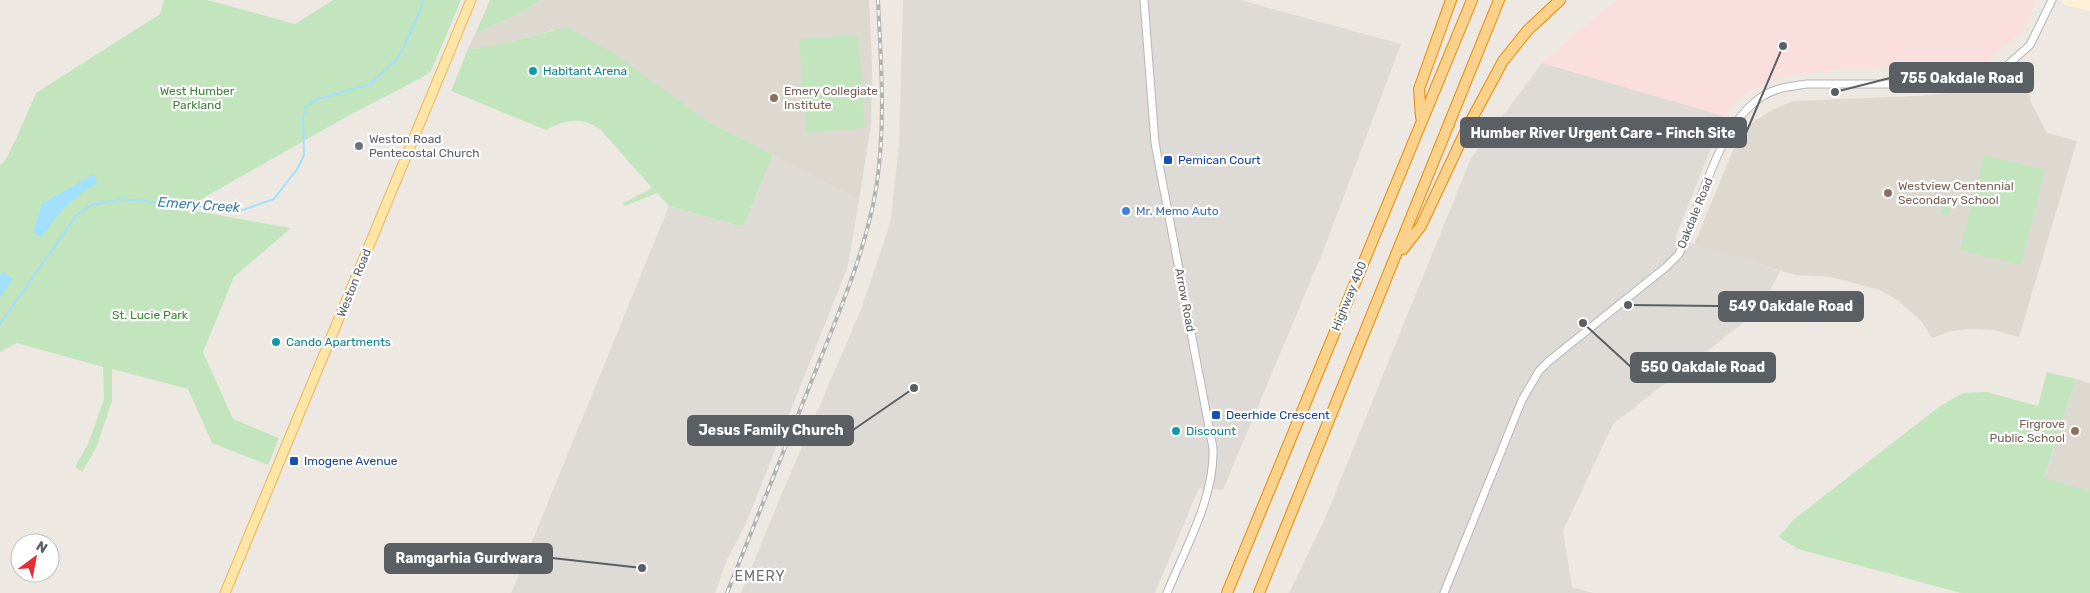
<svg xmlns="http://www.w3.org/2000/svg" width="2090" height="593" font-family="Rubik,sans-serif">
<style>
.commercial{fill:#fdf0d7}
.industrial{fill:#dedbd6}
.education{fill:#ddd8d0}
.medical{fill:#fbdede}
.green{fill:#c3e5be}
.water{fill:#a1e0fe}
.lines{fill:none;stroke-linecap:round;stroke-linejoin:round}
.stream{stroke:#a1e0fe;stroke-width:2}
.minor-casing{stroke:#b3b6b9;stroke-width:9}
.major-casing{stroke:#efb459;stroke-width:11}
.highway-casing{stroke:#ec8903;stroke-width:12}
.minor{stroke:#fff;stroke-width:7}
.major{stroke:#fee6a6;stroke-width:9}
.highway{stroke:#fbd28b;stroke-width:10}
.rail-casing{stroke:#b1b2b3;stroke-width:4}
.rail{stroke:#fff;stroke-width:2;stroke-dasharray:5.5;stroke-linecap:butt}
.culture-dot{fill:#0f9aa8;stroke:#fff;stroke-width:2}
.education-dot{fill:#8d6e63;stroke:#fff;stroke-width:2}
.worship-dot{fill:#6b7280;stroke:#fff;stroke-width:2}
.transit-dot{fill:#1a4fb4;stroke:#fff;stroke-width:2}
.shop-dot{fill:#3f7fe0;stroke:#fff;stroke-width:2}
.labels{text-anchor:middle;dominant-baseline:central;stroke-width:4.5;stroke-linejoin:round;paint-order:stroke}
.culture-label{font-size:12px;fill:#0d838f;stroke:#fff;text-anchor:start}
.park-label{font-size:12px;fill:#3c8636;stroke:#fff}
.education-label{font-size:12px;fill:#785e54;stroke:#fff;text-anchor:start}
.worship-label{font-size:12px;fill:#5b616d;stroke:#fff;text-anchor:start}
.transit-label{font-size:12px;fill:#164399;stroke:#fff;text-anchor:start}
.shop-label{font-size:12px;fill:#366cbe;stroke:#fff;text-anchor:start}
.street-label{font-size:12px;fill:#5a5f63;stroke:#fff}
.water-label{font-size:14px;font-style:italic;fill:#3c7ca7;stroke:#fff}
.neighbourhood-label{font-size:14px;letter-spacing:1px;fill:#6b7175;stroke:#fff}
.leader{fill:none;stroke:#5a5f63;stroke-width:2}
.callout-dot{fill:#5a5f63;stroke:#fff;stroke-width:2}
.callout{fill:#5a5f63;stroke:#5a5f63;stroke-width:2}
.callout-label{font-size:14px;text-anchor:middle;font-weight:bold;fill:#fff}
</style>
<rect width="100%" height="100%" fill="#ede9e2"/>
<path class="commercial" d="M2063 0H2090V11L2062 4Z"/>
<path class="industrial" d="M903 0H1240L1401 44 1324 249 1223 490 1199 488 1155 593H741L782 493 862 307 890 224 899 146Z
M1542 63 1724 116 1675 238 1780 271 1760 310 1613 424 1563 531 1572 587 1593 593H1289L1323 523 1471 158Z
M773 155 859 200 848 266 747 521 727 560 715 593H511L669 206 735 225H744Z"/>
<path class="education" d="M541 0H869L872 63 871 124 859 200 705 120 553 30 488 48 468 49 475 34 518 14Z
M2025 72 2031 102 2047 133 2077 141 2019 337 1994 330 1971 329 1951 331 1932 338 1922 322 1899 301 1880 290 1831 277 1795 275 1694 245 1738 138 1751 123 1774 109 1793 101 1916 96 1981 90Z
M2076 379 2090 383V491L2044 479Z"/>
<path class="medical" d="M1616 0H2036L2025 29 1983 64 1837 70 1778 76 1740 97 1724 116 1542 63Z"/>
<path class="green" d="M164 0H207L295 24 333 0H461L431 71 423 77 346 117 184 209 291 228 234 277 203 352 233 419 279 438 268 465 212 443 188 389 112 369V401L96 448 82 472 75 467 88 444 104 400 103 367 17 343 0 352V165L5 161 16 139 36 93 160 14Z
M490 0H541L518 14 475 34Z
M569 28 615 54 705 120 773 155 744 225H735L669 206 657 193 625 206 623 203 652 188 600 129C580 116 566 120 546 130L451 91 468 49C503 48 535 32 569 28Z
M858 35 865 128 806 133 799 39Z
M1984 155 2045 170 2021 265 1960 250Z
M1944 196 1953 198 1948 216 1940 214Z
M2047 372 2076 379 2044 478 2090 491V593H1961L1798 549 1779 537 1793 520 1940 406 1963 393 1987 392 2038 406Z"/>
<path class="water" d="M94 174 97 183C72 197 56 215 41 238L33 232 42 204Z
M3 272 13 279 0 298V275Z"/>
<g class="lines">
<path class="stream" d="M0 324 76 216 91 205 123 199 240 211 274 199 298 168 304 155 303 119 305 108 315 100 370 84 397 59 406 43 424 0"/>
<g class="minor-casing">
<path id="minor" d="M1144 0 1155 143 1213 448C1215 497 1185 549 1167 593
M1444 593 1522 400 1539 371 1549 361 1666 267 1679 254C1701 206 1717 125 1763 96 1775 88 1792 86 1807 84H1969L2003 69 2030 45 2052 0"/>
</g>
<g class="major-casing">
<path id="major" d="M225 593 471 0"/>
</g>
<g class="highway-casing">
<path id="highway" d="M1421 117 1419 89 1451 0
M1403 249 1421 226 1467 128 1503 61 1528 30 1560 0
M1227 593 1472 0
M1259 593 1499 0"/>
</g>
<use href="#minor" class="minor"/>
<use href="#major" class="major"/>
<use href="#highway" class="highway"/>
<g class="rail-casing">
<path id="rail" d="M727 593C756 520 785 448 814 375 838 314 865 254 876 189 886 126 881 63 878 0"/>
</g>
<use href="#rail" class="rail"/>
</g>
<g class="culture-dot">
<circle cx="533" cy="71" r="5"/>
<circle cx="276" cy="342" r="5"/>
<circle cx="1176" cy="431" r="5"/>
</g>
<g class="education-dot">
<circle cx="774" cy="98" r="5"/>
<circle cx="1888" cy="193" r="5"/>
<circle cx="2075" cy="431" r="5"/>
</g>
<circle class="worship-dot" cx="359" cy="146" r="5"/>
<g class="transit-dot">
<rect x="1163" y="155" width="10" height="10" rx="2.5"/>
<rect x="1211" y="410" width="10" height="10" rx="2.5"/>
<rect x="289" y="456" width="10" height="10" rx="2.5"/>
</g>
<circle class="shop-dot" cx="1126" cy="211" r="5"/>
<g class="labels">
<g class="culture-label">
<text x="543" y="71">Habitant Arena</text>
<text x="286" y="342">Cando Apartments</text>
<text x="1186" y="431">Discount</text>
</g>
<g class="park-label">
<text x="197" y="91">West Humber<tspan x="197" dy="14">Parkland</tspan></text>
<text x="150" y="315">St. Lucie Park</text>
</g>
<g class="education-label">
<text x="784" y="91">Emery Collegiate<tspan x="784" dy="14">Institute</tspan></text>
<text x="1898" y="186">Westview Centennial<tspan x="1898" dy="14">Secondary School</tspan></text>
<text x="2065" y="424" text-anchor="end">Firgrove<tspan x="2065" dy="14">Public School</tspan></text>
</g>
<g class="worship-label">
<text x="369" y="139">Weston Road<tspan x="369" dy="14">Pentecostal Church</tspan></text>
</g>
<g class="transit-label">
<text x="1178" y="160">Pemican Court</text>
<text x="1226" y="415">Deerhide Crescent</text>
<text x="304" y="461">Imogene Avenue</text>
</g>
<g class="shop-label">
<text x="1136" y="211">Mr. Memo Auto</text>
</g>
<g class="street-label">
<text transform="translate(1695 213) rotate(-68)">Oakdale Road</text>
<text transform="translate(354 283) rotate(-68)">Weston Road</text>
<text transform="translate(1349 296) rotate(-68)">Highway 400</text>
<text transform="translate(1185 300) rotate(79)">Arrow Road</text>
</g>
<g class="water-label">
<text transform="translate(199 205) rotate(4)">Emery Creek</text>
</g>
<g class="neighbourhood-label">
<text x="760" y="576">EMERY</text>
</g>
</g>
<path class="leader" d="M1835 92L1890 78M1783 46L1746 133M1628 305L1719 306M1583 323L1631 367M914 388L853 430M642 568L552 558"/>
<g class="callout-dot">
<circle cx="1835" cy="92" r="5"/>
<circle cx="1783" cy="46" r="5"/>
<circle cx="1628" cy="305" r="5"/>
<circle cx="1583" cy="323" r="5"/>
<circle cx="914" cy="388" r="5"/>
<circle cx="642" cy="568" r="5"/>
</g>
<g class="callout">
<rect x="1890" y="63" width="143" height="29" rx="5"/>
<rect x="1461" y="118" width="285" height="29" rx="5"/>
<rect x="1719" y="292" width="144" height="29" rx="5"/>
<rect x="1631" y="353" width="144" height="29" rx="5"/>
<rect x="688" y="416" width="165" height="29" rx="5"/>
<rect x="385" y="544" width="167" height="29" rx="5"/>
</g>
<g class="callout-label">
<text x="1962" y="83">755 Oakdale Road</text>
<text x="1603" y="138">Humber River Urgent Care - Finch Site</text>
<text x="1791" y="311">549 Oakdale Road</text>
<text x="1703" y="372">550 Oakdale Road</text>
<text x="771" y="435">Jesus Family Church</text>
<text x="469" y="563">Ramgarhia Gurdwara</text>
</g>
<g transform="translate(35 558) rotate(32)"><circle r="24" fill="#ffffff" stroke="#bdbfc1"/>
<path d="M0-4L9 19L0 12L-9 19Z" fill="#e62f35"/>
<text y="-8" font-size="14" font-weight="bold" text-anchor="middle" fill="#5a5f63">N</text>
</g>
</svg>
